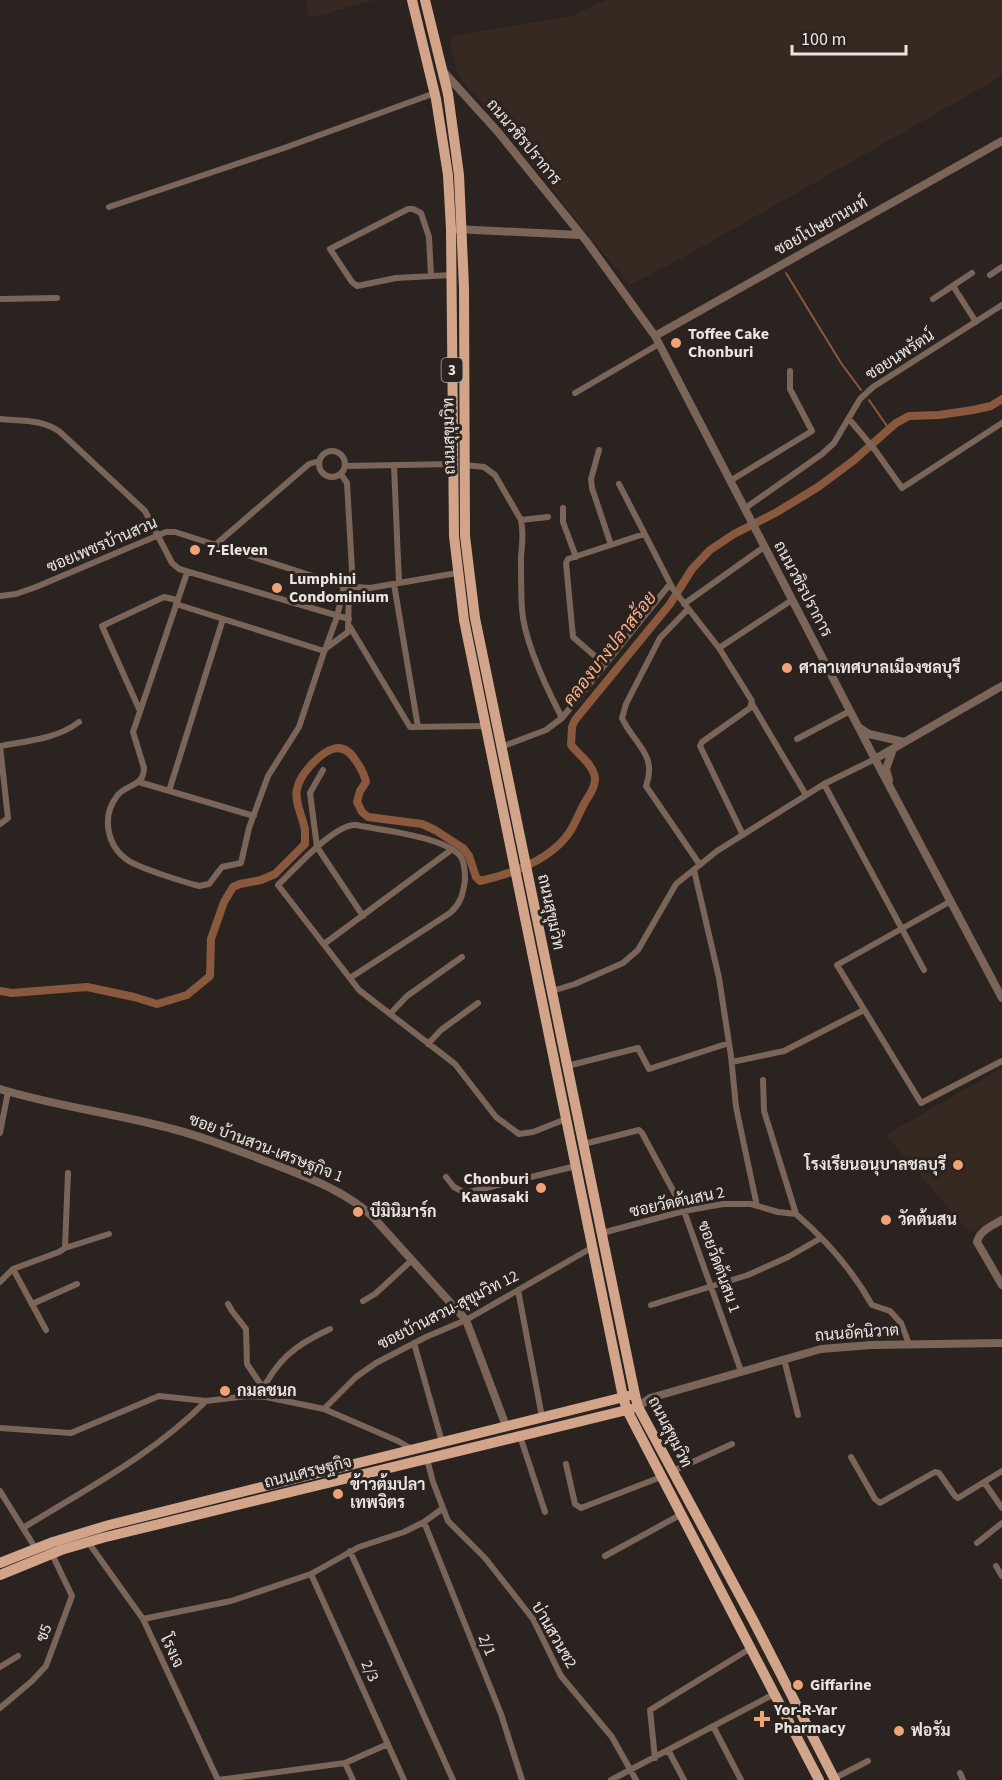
<svg xmlns="http://www.w3.org/2000/svg" width="1002" height="1780" font-family="'Source Sans 3',Sarabun,sans-serif">
<style>
.built{fill:#362921}
.lines{fill:none;stroke-linecap:round;stroke-linejoin:round}
.stream{stroke:#8a593d;stroke-width:2}
.canal{stroke:#8a593d;stroke-width:8}
.minor{stroke:#7b6559;stroke-width:6}
.tertiary{stroke:#7b6559;stroke-width:8}
.primary{stroke:#d2a58b;stroke-width:10}
.poi-dot{fill:#efa376;stroke:#2b231f;stroke-width:2}
.labels{text-anchor:middle;dominant-baseline:central;stroke-width:6;stroke-linejoin:round;paint-order:stroke}
.shield{fill:#2b231f;stroke:#b1aba8;stroke-width:1.5}
.shield-label{font-size:15px;font-weight:bold;fill:#ebe5e2}
.street-label{font-size:16px;fill:#ebe5e2;stroke:#2b231f}
.poi-label{font-size:16px;font-weight:bold;fill:#ebe5e2;stroke:#2b231f;text-anchor:start}
.water-label{font-size:18px;font-style:italic;fill:#fcb084;stroke:#2b231f}
</style>
<rect width="100%" height="100%" fill="#2b231f"/>
<path class="built" d="M305 0H375L310 18Z
M606 0H1002V76L693 252 630 285 583 229 529 159 463 82 456 70 450 37 574 15Z
M1002 1068V1216L970 1233 886 1135Z"/>
<g class="lines">
<path class="stream" d="M786 273 841 363 861 390
M869 400 889 429"/>
<path class="canal" d="M0 991 12 993 87 987 134 997 157 1004 187 995 210 976 211 939 224 902 233 887 240 884 261 880 275 874 305 844C305 840 305 835 305 830 303 818 294 801 297 789 299 779 305 772 311 765 325 750 342 738 356 761 361 768 364 773 366 782L360 791 357 802 362 812 368 817 422 824 435 830 463 848 469 856 476 877 480 881C511 874 550 860 569 833 575 824 579 813 584 804 589 795 598 784 594 774 591 763 578 754 571 745L572 727 575 720 670 604 692 569 710 550 734 534 777 512 818 487 853 461 896 423 909 416 939 415 973 410 991 406 1002 399"/>
<path class="minor" d="M109 207 284 148 435 93
M990 275 1002 267
M431 276 429 237 421 213 413 209H408L330 249 352 282 357 286 396 278 451 275
M953 286 976 322
M0 299 57 298
M933 299 972 273
M575 393 659 344
M0 419C21 421 43 419 60 432L145 511 172 563 179 569 349 619
M849 419 875 450 902 488 1002 423
M599 450 591 479 592 488 611 545
M319 464a13 13 0 1 1 26 0a13 13 0 1 1-26 0Z
M394 465 399 583
M465 465 484 467 495 475 521 520C524 533 522 545 521 557 521 574 521 592 522 609 524 641 547 689 562 718
M345 466 454 464
M341 474 347 483 353 587
M730 481 812 431 790 389V371
M619 484 673 589 719 648 752 701 750 708 702 742 700 746 743 835
M563 508V522L576 557
M744 509 822 454 834 443 860 399 873 387 1002 305
M521 520 548 517
M215 545 309 464 319 461
M187 573 133 732 144 768C144 787 126 784 117 796 101 817 107 847 129 861 142 869 184 882 199 886L209 884 222 867 241 863 249 828 268 776 299 727 325 649 348 632 349 587
M394 584 418 727
M0 596 16 594 36 587 166 532H175L344 586 370 588 457 573
M176 604 324 651
M684 604 764 547
M688 609 660 638 626 704 622 718C633 743 658 754 646 786L700 865
M350 627 410 727 485 726
M326 647 337 617 344 586
M719 648 792 600
M605 665 573 637 566 563 568 559 644 534
M752 704 806 795
M140 711 102 626 164 597 177 600
M797 739 850 711
M0 746C27 741 57 739 79 722
M0 746 8 818 0 824
M501 747 546 730 562 718 670 584
M323 770 310 793 317 847 363 916
M139 782 254 816
M824 784 924 970
M169 791 223 619
M694 870 719 978 731 1056 736 1107 757 1206
M951 901 837 965 921 1103 1002 1061
M324 944 451 850
M350 978 450 913C461 903 463 894 465 880 465 873 465 863 461 857 446 837 381 830 356 825 335 823 294 870 278 885 305 920 332 955 359 990L455 1064 496 1117 519 1134 533 1132 566 1119
M552 991 575 984 623 963 638 950 676 884 717 851 824 784 875 759
M390 1014 407 996 462 957
M428 1044 441 1030 478 1003
M732 1062 784 1051 864 1010
M567 1066 638 1048 649 1069 729 1043
M763 1080 764 1111 796 1214
M0 1133 8 1092
M584 1144 639 1130 642 1133 684 1211 741 1371
M446 1177 454 1187 465 1193 576 1166
M602 1233 684 1211 723 1204H751L778 1212 796 1214C826 1240 853 1271 872 1305L890 1311 901 1323 909 1344
M65 1248 68 1173
M13 1269 46 1330
M0 1282 13 1269 59 1252 65 1248 109 1234
M518 1290 542 1417
M363 1301 375 1294 412 1260
M32 1304 77 1284
M228 1304 232 1311 246 1329 247 1364 263 1388
M651 1305 748 1275 788 1257 821 1238
M414 1343 442 1442
M784 1359 798 1415
M259 1396C277 1360 293 1346 330 1329
M324 1409 356 1377 376 1363 426 1337 466 1320 593 1247
M0 1428 71 1433 159 1396 206 1401 248 1396 266 1397 324 1409 398 1441 412 1449
M520 1436 545 1512
M851 1457 875 1499 880 1503 935 1472 939 1473 955 1496 958 1498 1002 1471
M427 1459 433 1482 448 1521 485 1558 533 1619 561 1676 612 1737 636 1780
M566 1464 575 1504 581 1508 661 1477
M673 1471 732 1444
M984 1482 1002 1508
M0 1491 36 1549
M424 1522 501 1714 522 1780
M23 1528C86 1489 154 1454 206 1401
M88 1542 143 1619 218 1780
M977 1543 1002 1523
M350 1551 453 1780
M605 1556 680 1515
M996 1566 1002 1576
M311 1574 404 1780
M143 1619 231 1601 311 1574 359 1547 404 1532 424 1522 442 1509
M0 1667 18 1656
M0 1708 32 1681 46 1666 72 1596 52 1554
M713 1726 741 1780
M668 1750 684 1780
M655 1758 650 1710 751 1648
M345 1763 353 1780
M960 1773 963 1780
M835 1778 868 1761
M218 1780 345 1763 388 1744
M611 1780 774 1694"/>
<path class="tertiary" d="M442 70 498 132 587 242 655 336 875 759 1002 998
M455 229 580 235
M655 336 1002 141
M860 728 869 734 904 742
M875 759 1002 686
M889 780 886 769 893 749
M0 1089C55 1106 113 1113 169 1128 206 1137 241 1152 276 1165 311 1179 345 1191 372 1216L466 1320 506 1426
M1002 1220C992 1226 980 1230 977 1242L1002 1285
M638 1407 650 1398 821 1349 871 1345 1002 1343"/>
<path class="primary" d="M412 0 436 99 448 175 451 229 454 536 464 620 623 1397 627 1410 819 1780
M425 0 448 94 459 175 464 288 465 536 475 618 635 1395 638 1407 753 1620 835 1780
M0 1563 53 1542 109 1525 628 1396
M0 1575 61 1550 102 1538 631 1409"/>
</g>
<g class="poi-dot">
<circle cx="676" cy="343" r="6"/>
<circle cx="195" cy="550" r="6"/>
<circle cx="277" cy="588" r="6"/>
<circle cx="787" cy="668" r="6"/>
<circle cx="958" cy="1165" r="6"/>
<circle cx="541" cy="1188" r="6"/>
<circle cx="358" cy="1212" r="6"/>
<circle cx="886" cy="1220" r="6"/>
<circle cx="225" cy="1391" r="6"/>
<circle cx="338" cy="1494" r="6"/>
<circle cx="798" cy="1685" r="6"/>
<path d="M759 1710h6v6h6v6h-6v6h-6v-6h-6v-6h6z"/>
<circle cx="899" cy="1731" r="6"/>
</g>
<g class="labels">
<rect class="shield" x="441.5" y="358" width="21" height="24" rx="4.5"/>
<g class="shield-label">
<text x="452" y="370">3</text>
</g>
<g class="street-label">
<text transform="translate(524 142) rotate(50)">ถนนวชิรปราการ</text>
<text transform="translate(821 226) rotate(-29)">ซอยโปษยานนท์</text>
<text transform="translate(900 355) rotate(-33)">ซอยนพรัตน์</text>
<text transform="translate(449 436) rotate(-91)">ถนนสุขุมวิท</text>
<text transform="translate(102 545) rotate(-23)">ซอยเพชรบ้านสวน</text>
<text transform="translate(803 589) rotate(62)">ถนนวชิรปราการ</text>
<text transform="translate(551 912) rotate(78)">ถนนสุขุมวิท</text>
<text transform="translate(266 1148) rotate(21)">ซอย บ้านสวน-เศรษฐกิจ 1</text>
<text transform="translate(677 1202) rotate(-12)">ซอยวัดต้นสน 2</text>
<text transform="translate(719 1267) rotate(70)">ซอยวัดต้นสน 1</text>
<text transform="translate(448 1310) rotate(-27)">ซอยบ้านสวน-สุขุมวิท 12</text>
<text transform="translate(857 1333) rotate(-4)">ถนนอัคนิวาต</text>
<text transform="translate(670 1432) rotate(63)">ถนนสุขุมวิท</text>
<text transform="translate(308 1472) rotate(-14)">ถนนเศรษฐกิจ</text>
<text transform="translate(44 1633) rotate(-69)">ซ5</text>
<text transform="translate(554 1635) rotate(60)">บ่านสวนซ2</text>
<text transform="translate(487 1645) rotate(68)">2/1</text>
<text transform="translate(172 1651) rotate(65)">โรงเจ</text>
<text transform="translate(370 1671) rotate(66)">2/3</text>
</g>
<g class="poi-label">
<text x="688" y="334">Toffee Cake<tspan x="688" dy="18">Chonburi</tspan></text>
<text x="207" y="550">7-Eleven</text>
<text x="289" y="579">Lumphini<tspan x="289" dy="18">Condominium</tspan></text>
<text x="799" y="668">ศาลาเทศบาลเมืองชลบุรี</text>
<text x="946" y="1165" text-anchor="end">โรงเรียนอนุบาลชลบุรี</text>
<text x="529" y="1179" text-anchor="end">Chonburi<tspan x="529" dy="18">Kawasaki</tspan></text>
<text x="370" y="1212">บีมินิมาร์ก</text>
<text x="898" y="1220">วัดต้นสน</text>
<text x="237" y="1391">กมลชนก</text>
<text x="350" y="1485">ข้าวต้มปลา<tspan x="350" dy="18">เทพจิตร</tspan></text>
<text x="810" y="1685">Giffarine</text>
<text x="774" y="1710">Yor-R-Yar<tspan x="774" dy="18">Pharmacy</tspan></text>
<text x="911" y="1731">ฟอรัม</text>
</g>
<g class="water-label">
<text transform="translate(610 649) rotate(-52)">คลองบางปลาสร้อย</text>
</g>
</g>
<path d="M792 45v9h114v-9" fill="none" stroke="#ebe5e2" stroke-width="3"/>
<text x="801" y="45" font-size="18" fill="#ebe5e2" stroke="#2b231f" stroke-width="4.5" paint-order="stroke">100 m</text>
</svg>
